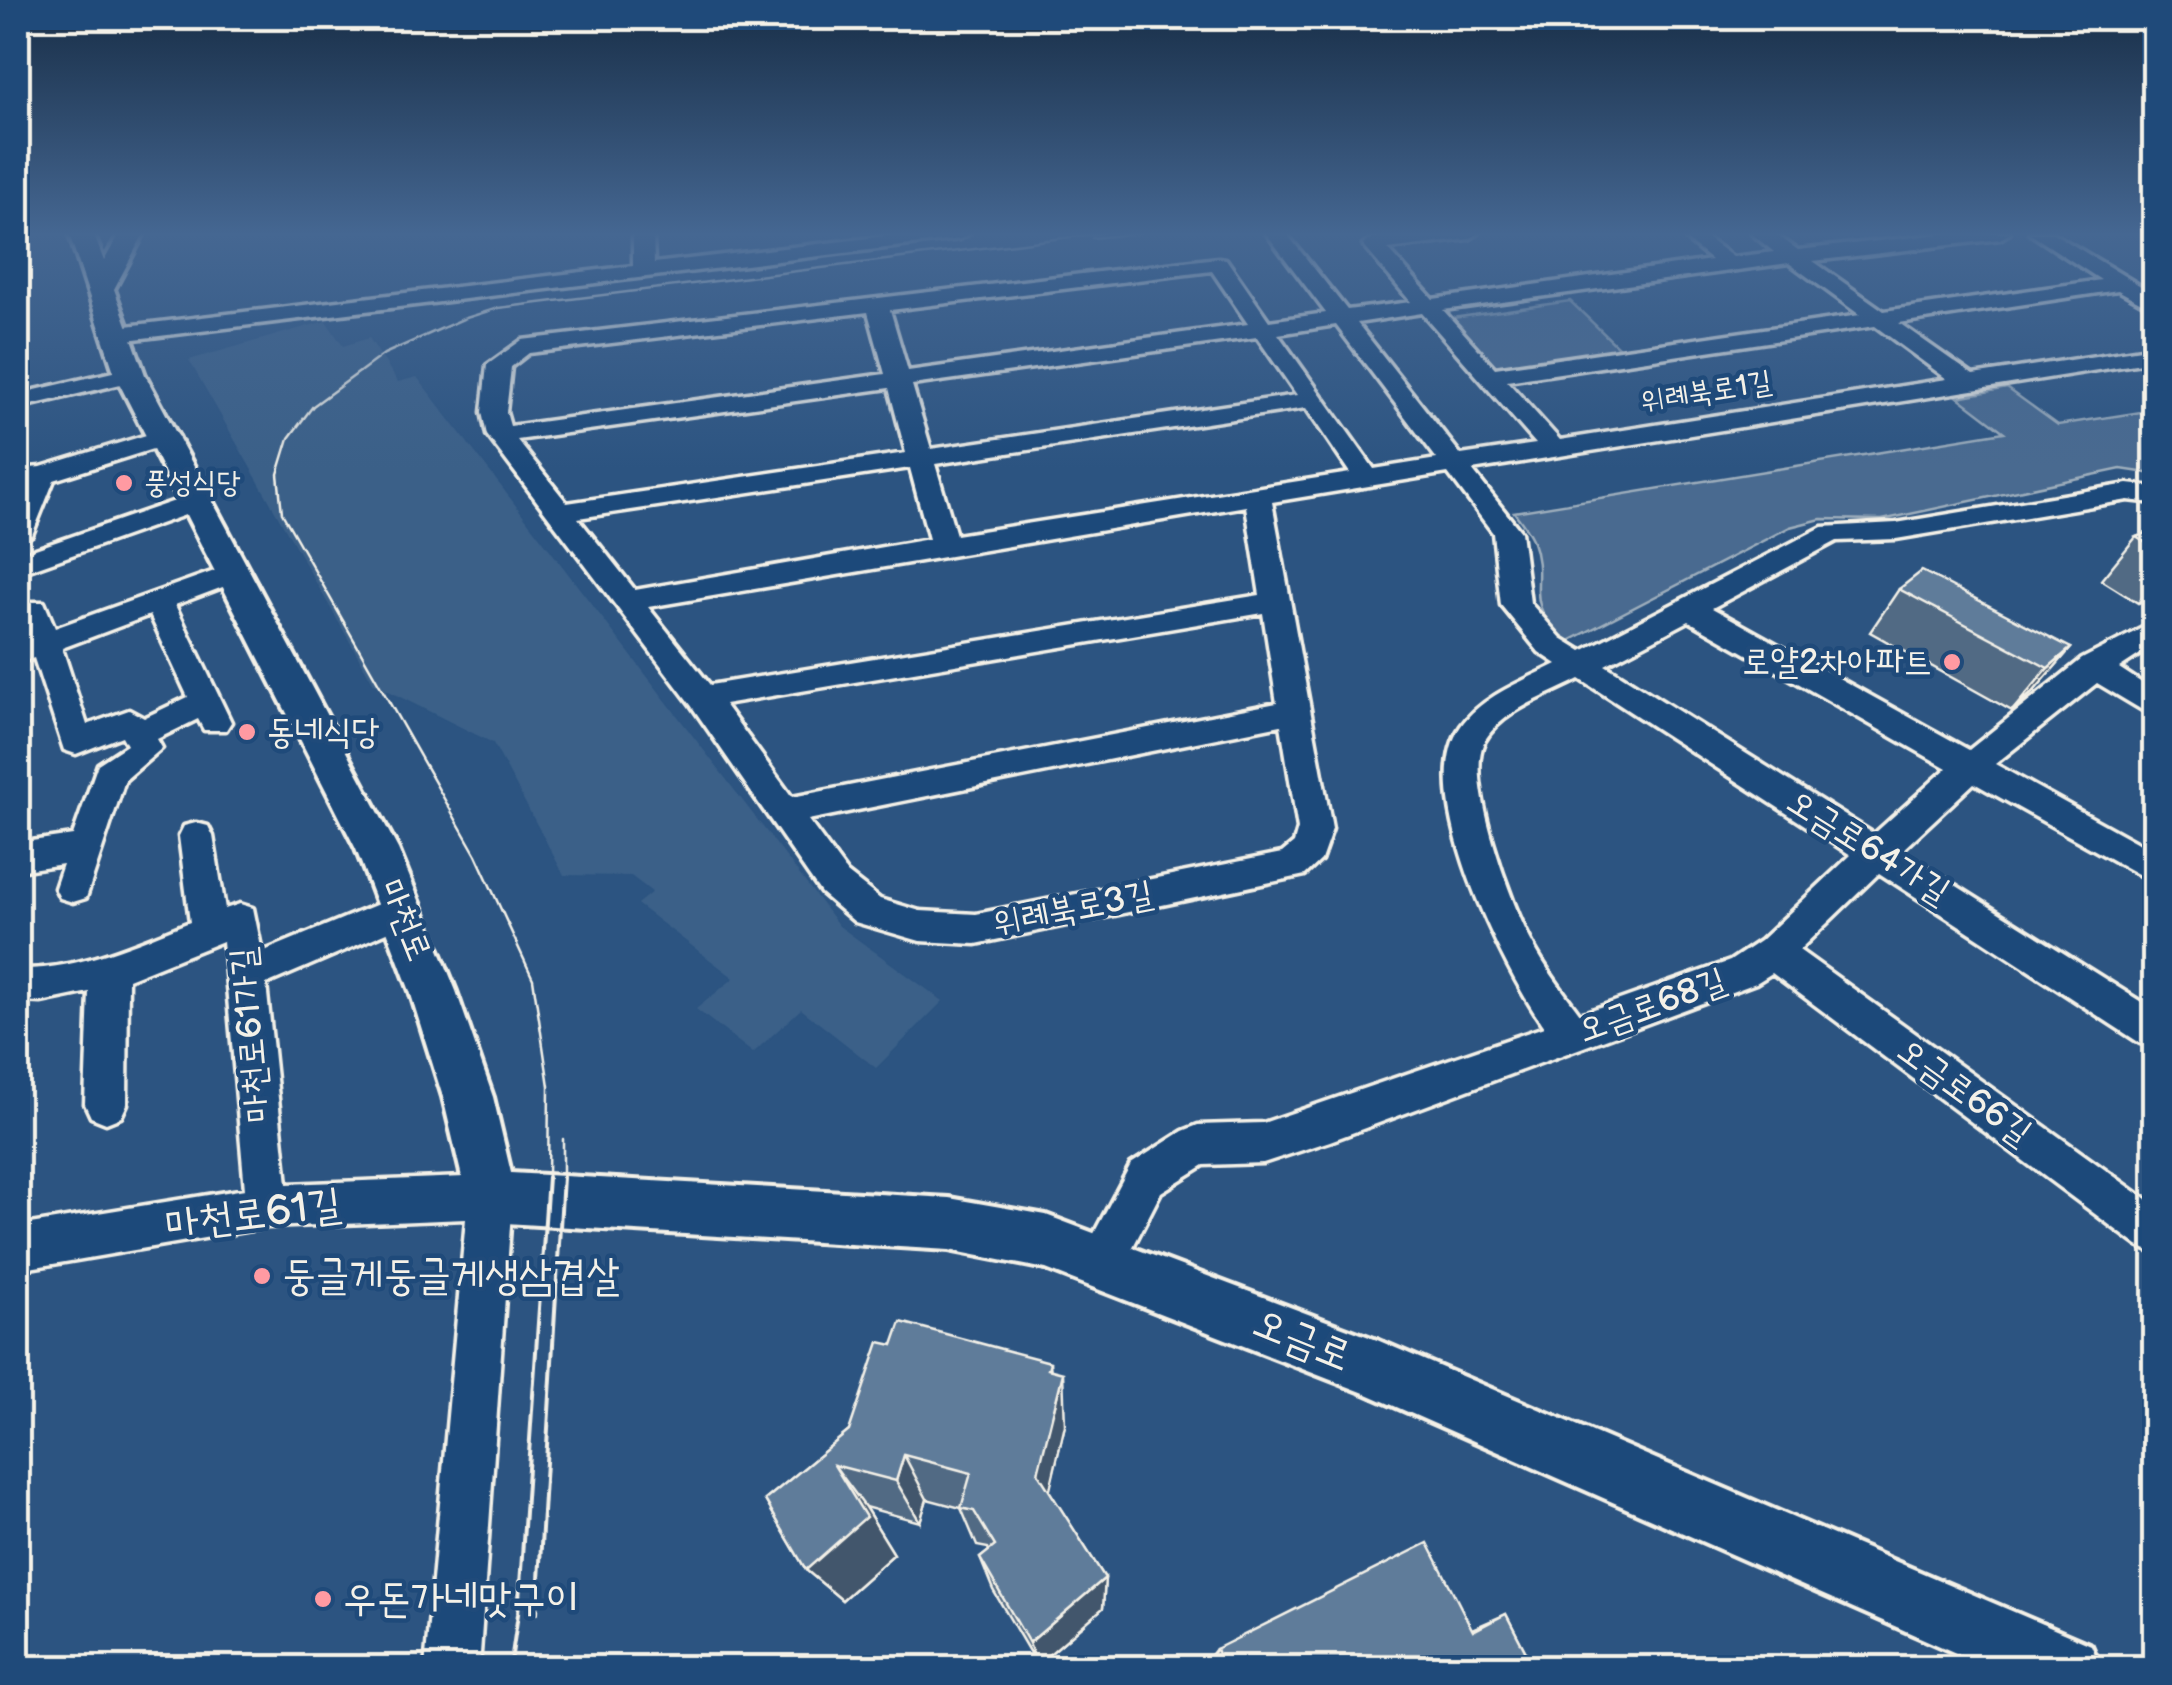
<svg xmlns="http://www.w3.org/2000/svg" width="2172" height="1685" font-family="'Balsamiq Sans','Poor Story',sans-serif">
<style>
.built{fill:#3b6088}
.green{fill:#496b90;stroke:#9eaebc;stroke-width:2.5}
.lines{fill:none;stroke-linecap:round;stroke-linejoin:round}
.minor-casing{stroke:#f4f1e8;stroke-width:7}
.major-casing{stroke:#f4f1e8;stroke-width:8}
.minor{fill:#1f4a7a;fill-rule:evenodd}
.major{fill:#1f4a7a;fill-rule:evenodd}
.tram-far1{stroke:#f4f1e8;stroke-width:2.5}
.tram{stroke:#f4f1e8;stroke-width:4}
.wall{fill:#516a84;stroke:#f4f1e8;stroke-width:2.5}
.shaded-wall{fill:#42566c;stroke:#f4f1e8;stroke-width:2.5}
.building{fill:#5e7b9a;stroke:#f4f1e8;stroke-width:2.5}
.poi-dot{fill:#ff9aa2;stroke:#1f4a7a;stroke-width:4}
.labels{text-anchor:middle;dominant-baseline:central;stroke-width:9;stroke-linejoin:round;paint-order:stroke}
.far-street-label{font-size:30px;fill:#f4f1e8;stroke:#1f4a7a}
.far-poi-label{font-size:30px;fill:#f4f1e8;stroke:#1f4a7a;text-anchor:start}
.poi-label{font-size:35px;fill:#f4f1e8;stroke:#1f4a7a;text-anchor:end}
.street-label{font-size:35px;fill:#f4f1e8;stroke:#1f4a7a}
.near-street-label{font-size:42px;fill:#f4f1e8;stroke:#1f4a7a}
.near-poi-label{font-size:42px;fill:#f4f1e8;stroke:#1f4a7a;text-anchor:start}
</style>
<rect width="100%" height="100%" fill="#2c5481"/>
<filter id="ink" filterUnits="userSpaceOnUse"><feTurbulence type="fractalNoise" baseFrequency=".01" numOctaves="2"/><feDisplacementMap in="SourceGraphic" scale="20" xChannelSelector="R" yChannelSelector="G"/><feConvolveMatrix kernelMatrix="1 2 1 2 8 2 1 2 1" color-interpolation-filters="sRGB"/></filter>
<g filter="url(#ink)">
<path class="built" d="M326 321 343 346 369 338 398 382 417 377 839 926 943 1001 876 1068 801 1009 753 1053 696 1009 734 978 637 904 652 892 631 876 564 875 493 743 374 684 189 360Z"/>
<path class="green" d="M1570 301 1621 350 1505 368 1487 364 1451 324 1453 318Z
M2007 388 2058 425 2154 410V474L2121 469 1882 520 1821 519 1790 527 1567 642C1518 597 1550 587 1532 539 1528 530 1520 520 1514 512L2004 432 1958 397Z"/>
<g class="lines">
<g class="minor-casing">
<path id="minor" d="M633 233H653L654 263 912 233H970L960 239 118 341 107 334 118 327 633 266Z
M1266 233H1286L1347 310 1411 302 1363 245C1382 228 1453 231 1479 233L1469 239 1388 249 1433 299 1711 260 1678 233H1700L1733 257 1774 252 1751 233H1774L1798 250 1950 233H2010L2000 239 1813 261 1884 311 2101 280 2029 233H2053L2154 294V310L2118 290 1899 323 1973 375 2154 347V361L1472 470 1521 532 1530 603 1561 638 1582 651 1822 527 1896 523 2128 484 2154 487V503L2128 500 1896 539 1837 541 1712 608 1969 750 2082 659 2154 622V645L2119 668 2154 691V717L2097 683 1995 764 2154 852V883L1974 783 1901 851 2154 1010V1048L2140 1043 1879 873 1799 950 2154 1205V1253L2138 1246 1772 973 1756 983 1330 1141 1263 1163 1204 1165 1161 1192 1118 1276 1102 1282 1086 1276 1080 1260 1131 1164 1183 1131 1198 1125 1263 1123 1544 1027C1503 967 1414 793 1461 726 1483 695 1524 681 1557 664L1539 652 1501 605 1493 533 1448 473 1272 502 1332 829 1321 860 1305 875 976 944 920 941 855 922 821 893 691 705 487 435 482 412 487 365 522 340 1218 258 1226 259 1269 321 1326 313ZM1789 263 1860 315 1495 368 1443 310ZM1212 271 1248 324 908 371 890 310ZM868 312 885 374 510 426 506 412 511 367 529 353ZM1422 313 1536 444 1461 455 1357 323ZM1336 325 1437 459 1374 469 1278 334ZM1875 326 1947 379 1560 440 1507 381ZM1257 337 1297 395 931 449 912 385ZM889 388 906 453 567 503 517 440ZM1306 408 1350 473 956 535 935 464ZM910 468 929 539 635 590 578 518ZM1246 506 1260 595 710 685 648 607ZM1263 613 1277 703 792 797 724 704ZM1689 621 1947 768 1874 834 1605 665ZM1580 679 1851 855 1760 941 1730 961 1580 1014C1563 991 1545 968 1532 943 1512 906 1465 781 1484 742 1501 710 1550 695 1580 679ZM1281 725 1298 829 1294 843 1282 853 976 914 920 911 880 899 847 873 808 820Z
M130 368 138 370V380L18 408V394Z
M166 429 175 432 179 437 175 442 54 480 32 535 18 543V504L26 484 18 485V469L41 467Z
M198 493 211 501 208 507 18 574V555Z
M234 564 244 567 248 573 244 579 175 605 231 722 226 730H204L198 719 157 739 162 748 125 780 86 898 73 902 60 898 55 888 63 864 18 871V843L73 835 98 764 127 745 122 736 76 754 64 750 34 658 18 663V642L28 638 19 609 24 602H44L55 628ZM150 615 188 697 144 718 129 710 87 725 62 648Z
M196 823 208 826 213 836 225 909 240 904 253 908 262 952 400 895 413 899 418 910 413 921 266 984 287 1184 490 1176 505 1182 512 1197 479 1668H425L466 1219 268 1227 18 1270V1226L245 1189 223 941 128 979 127 1104 121 1117 106 1123 91 1117 85 1104 89 992 41 1002 18 1001V969C79 970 134 944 190 922L179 836 184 826Z"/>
</g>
<g class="major-casing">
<path id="major" d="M69 233H93L104 261 120 233H144L114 289 145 375 398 849 456 991 493 1097 511 1173 949 1198 1046 1215 1377 1340 2091 1645 2101 1668H1990L1367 1394 1046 1269 949 1250 490 1222 471 1215 443 1097 410 991 356 849 115 375Z"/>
</g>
<use href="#minor" class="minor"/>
<use href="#major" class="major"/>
<path class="tram-far1" d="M1092 238 1141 233
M563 1139V1180
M548 1180 549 1086 533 979 476 855 282 513 278 474 289 438 313 406 384 354 463 319 498 308 1103 233"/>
<path class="tram" d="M537 1613 563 1177
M510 1668 518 1614 548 1177"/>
</g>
<path class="wall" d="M2154 530V596L2138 603 2101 580 2136 537Z
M1899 589 2071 648 2034 691 2012 711 1870 632Z
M893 1345 1050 1370 1065 1425 1049 1491 1105 1578 1103 1608 1037 1665 993 1590 980 1558 989 1551 988 1548 977 1546 961 1508 927 1499 920 1522 865 1507 894 1554 842 1600 806 1570 765 1500 849 1431Z
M1506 1614 1534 1668H1201L1216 1649 1472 1629Z"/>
<path class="shaded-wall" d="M2154 584V596L2138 603Z
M2071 648 2034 691 2012 711 2048 668Z
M1050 1362 1054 1409 1063 1373 1065 1425 1044 1515 1038 1473Z
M904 1455 927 1499 920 1522 896 1481Z
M834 1465 865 1507 894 1554 842 1600 806 1570Z
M1105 1578 1103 1608 1037 1665 1029 1643Z"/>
<path class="building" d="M2154 530V548L2136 537Z
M1922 571 2071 648 2048 668 1899 589Z
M901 1322 1050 1362 1048 1369 1063 1373 1038 1473 1105 1578 1029 1643 980 1558 995 1546 974 1511 961 1508 971 1473 904 1455 896 1481 834 1465 866 1517 806 1570 765 1500 849 1431 879 1342 893 1345Z
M1428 1543 1473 1631 1506 1614 1534 1668H1223L1216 1649Z"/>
</g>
<linearGradient id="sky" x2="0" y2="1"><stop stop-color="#182e47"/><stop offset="0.5" stop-color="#456792"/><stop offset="1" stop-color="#456792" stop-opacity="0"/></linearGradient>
<rect width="2172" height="468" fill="url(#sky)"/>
<g class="poi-dot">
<circle cx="124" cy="483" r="10"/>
<circle cx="1952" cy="662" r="10"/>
<circle cx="247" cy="732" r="10"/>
<circle cx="262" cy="1276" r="10"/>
<circle cx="323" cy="1599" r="10"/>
</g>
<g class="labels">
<g class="far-street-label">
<text transform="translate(1706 392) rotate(-9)">위례북로1길</text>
</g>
<g class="far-poi-label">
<text x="144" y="483">풍성식당</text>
</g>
<g class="poi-label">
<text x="1932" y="662">로얄2차아파트</text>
<text x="267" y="732" text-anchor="start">동네식당</text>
</g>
<g class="street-label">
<text transform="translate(1868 847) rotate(32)">오금로64가길</text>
<text transform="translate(1073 909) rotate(-11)">위례북로3길</text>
<text transform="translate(405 920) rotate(68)">마천로</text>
<text transform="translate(1652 1006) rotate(-20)">오금로68길</text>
<text transform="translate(251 1035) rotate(-95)">마천로61가길</text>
<text transform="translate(1964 1092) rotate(36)">오금로66길</text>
</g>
<g class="near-street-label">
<text transform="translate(253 1215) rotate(-7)">마천로61길</text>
<text transform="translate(1302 1340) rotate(22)">오금로</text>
</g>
<g class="near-poi-label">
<text x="282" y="1276">둥글게둥글게생삼겹살</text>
<text x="343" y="1599">우돈가네맛구이</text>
</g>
</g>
<rect width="2172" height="1685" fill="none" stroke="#1f4a7a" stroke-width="60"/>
<rect x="30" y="30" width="2112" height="1625" fill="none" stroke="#f4f1e8" stroke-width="4" filter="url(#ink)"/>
</svg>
